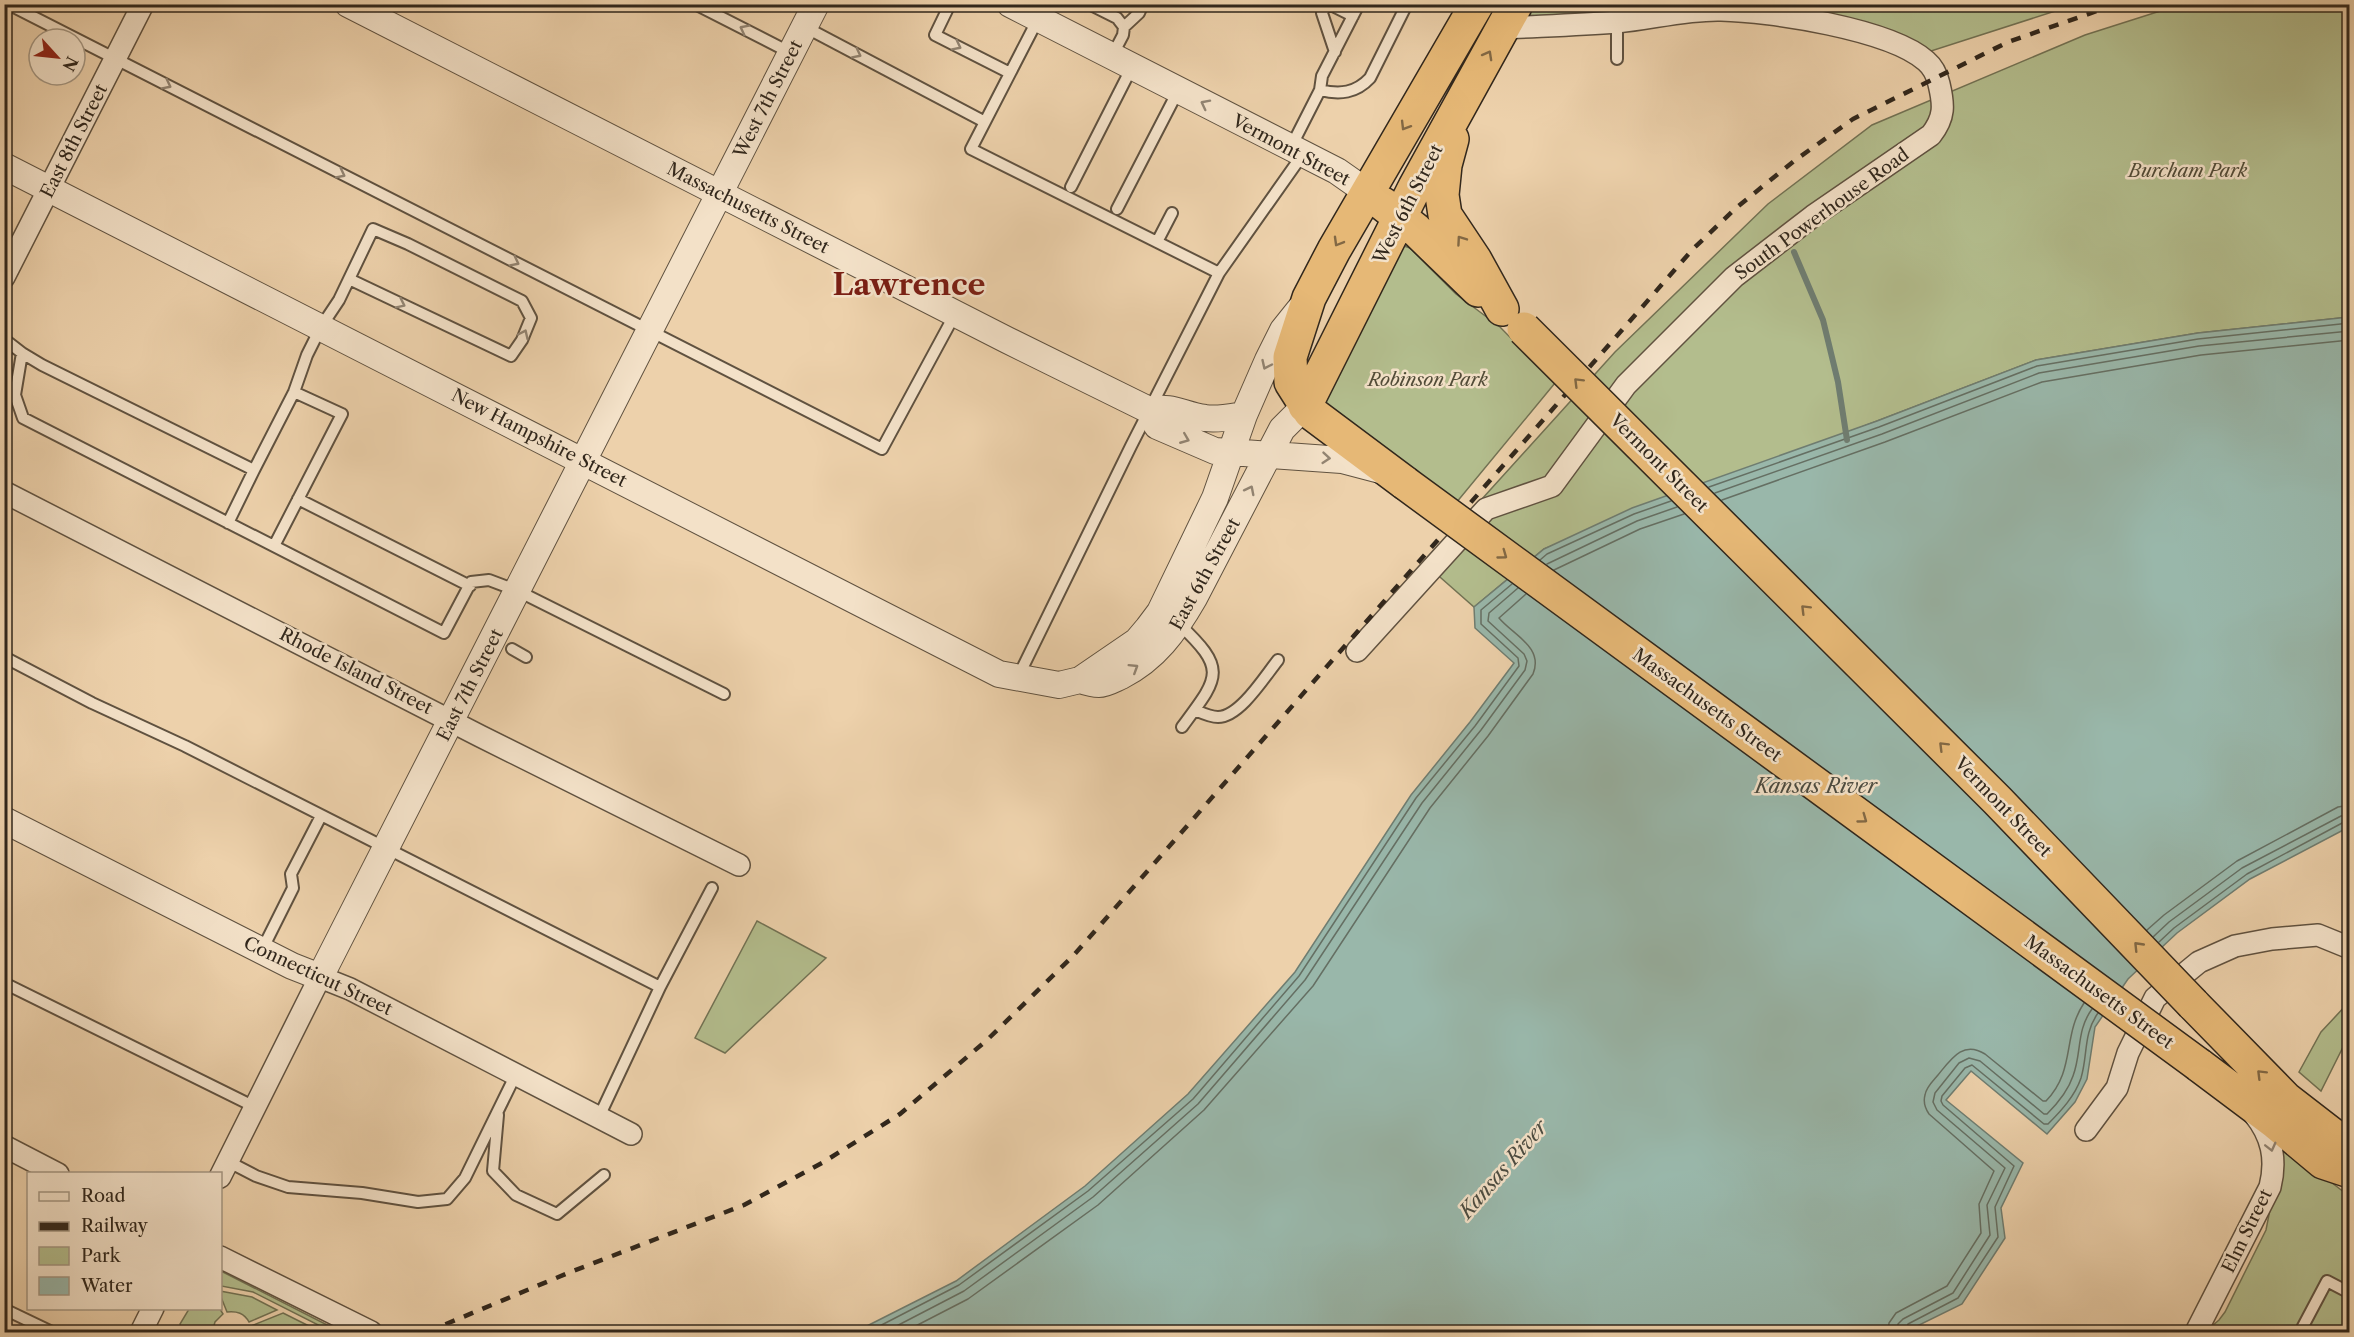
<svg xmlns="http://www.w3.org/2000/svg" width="2354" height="1337" font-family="'Libre Caslon Text',serif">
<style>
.green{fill:#b3bd8d;stroke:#727254;stroke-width:1.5}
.water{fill:#99b7aa;stroke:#6f7d71;stroke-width:1.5}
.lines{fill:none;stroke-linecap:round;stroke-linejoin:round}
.shore{stroke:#656f63;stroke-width:1.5}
.stream{stroke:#6f7d71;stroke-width:6}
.service-casing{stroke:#605240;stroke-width:14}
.minor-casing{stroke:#605240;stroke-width:24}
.tertiary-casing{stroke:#605240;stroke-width:28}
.trunk-casing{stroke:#31271c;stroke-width:36}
.service{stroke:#f3e1c8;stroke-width:10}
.minor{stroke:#f3e1c8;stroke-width:21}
.tertiary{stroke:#f3e1c8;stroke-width:26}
.trunk{stroke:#e6b876;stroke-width:33}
.rail{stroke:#31271c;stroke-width:4.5;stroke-dasharray:10 10;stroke-linecap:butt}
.trunk-bridge-casing{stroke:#31271c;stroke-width:36;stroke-linecap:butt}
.trunk-bridge{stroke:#e6b876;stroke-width:33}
.oneway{stroke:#928472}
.oneway2{stroke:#826844}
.labels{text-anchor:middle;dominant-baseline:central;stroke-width:5;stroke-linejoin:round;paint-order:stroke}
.street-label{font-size:18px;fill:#31271c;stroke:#f3e1c8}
.park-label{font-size:18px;font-style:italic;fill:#524c38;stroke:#f3e1c8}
.water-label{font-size:20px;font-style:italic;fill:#4b4b40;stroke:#f3e1c8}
.town-label{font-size:30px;font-weight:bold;fill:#7a1f14;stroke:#f3e1c8}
</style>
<rect width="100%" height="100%" fill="#edd1ab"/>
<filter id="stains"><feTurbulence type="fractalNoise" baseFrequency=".00333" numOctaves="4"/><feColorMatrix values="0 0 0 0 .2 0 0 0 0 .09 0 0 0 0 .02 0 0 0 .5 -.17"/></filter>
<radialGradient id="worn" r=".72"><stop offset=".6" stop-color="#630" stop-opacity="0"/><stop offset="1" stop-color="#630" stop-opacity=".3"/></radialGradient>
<path class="green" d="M1531 5H1687C1634 13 1578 21 1525 15Z
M1788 5H2074L1928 52Z
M2179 5H2349V317L2198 333 2036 360 1544 549 1474 607 1424 563 1615 352 1768 204 1872 125 2085 35Z
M1404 246 1410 248 1456 294 1500 327 1555 383 1456 503 1330 413 1323 398 1401 247Z
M757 921 826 958 725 1053 695 1038Z
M2349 1002V1035L2321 1091 2299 1072 2321 1032Z
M2282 1148 2288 1149 2349 1196V1332H2205L2219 1320 2225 1312 2266 1230Z
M221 1271 341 1332H332L253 1292 221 1286Z
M220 1291 252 1297 277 1310 249 1322C244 1313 237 1311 227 1312L221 1297Z
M189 1309H220L223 1314 215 1322 212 1332H184L180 1324Z
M283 1313 321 1332H252L251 1326Z"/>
<path class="water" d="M2349 317V827L2250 879 2177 933 2128 979 2095 1027 2087 1079 2075 1102 2047 1134 1971 1071 1946 1100 2023 1163 2001 1208 2005 1238 1962 1304 1905 1332H855L956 1281 1085 1186 1188 1094 1295 972 1411 795 1470 722 1514 663 1475 628 1474 607 1544 549 1632 508 1877 421 2036 360 2198 333Z"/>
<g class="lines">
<path class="shore" d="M1709 487 1879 427 2037 366 2198 339 2350 323
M1715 493 1882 434 2039 373 2199 346 2350 331
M1722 500 1885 442 2042 382 2201 355 2350 340
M1540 560 1547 554 1634 514 1671 501
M1547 564 1637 521 1677 507
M1554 570 1640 529 1684 514
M2147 930 2164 915 2237 861 2338 807 2350 805
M2153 937 2169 922 2242 868 2341 816 2350 814
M2159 942 2174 928 2247 874 2344 822H2350
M868 1332 959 1285 1088 1191 1193 1099 1299 976 1416 798 1475 726 1519 666 1518 658 1481 624V610L1512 584
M885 1332 964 1291 1093 1197 1198 1104 1305 980 1422 803 1481 730 1525 670 1527 661 1524 654 1488 621 1489 613 1518 588
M904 1332 968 1299 1098 1205 1204 1110 1313 986 1430 808 1488 736 1533 674C1544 647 1513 635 1499 618L1526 594
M1888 1332 1889 1323 1896 1313 1947 1286 1981 1233 1979 1204 1994 1171 1929 1114C1925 1108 1923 1102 1925 1095 1926 1087 1933 1081 1938 1075 1951 1059 1963 1040 1985 1054L2043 1101H2046C2076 1070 2062 1036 2084 1003
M1897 1332 1898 1324 1903 1319 1953 1293 1990 1235 1987 1205 2005 1168 1937 1110 1933 1102 1935 1093 1959 1063 1969 1058 1980 1061 2044 1114H2047C2058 1103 2068 1091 2073 1076 2082 1052 2076 1031 2092 1009
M1904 1332 1908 1324 1958 1298 1998 1237 1995 1207 2014 1166 1943 1105 1941 1101 1942 1096 1965 1068 1972 1065 2044 1124H2048C2061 1111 2075 1096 2081 1078 2088 1055 2083 1034 2098 1013"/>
<path class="stream" d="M1794 252 1823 320 1838 382 1847 440"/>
<g class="service-casing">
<path id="service" d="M8 4 882 449 955 314
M695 4 791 53
M950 4 935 35 1010 73
M1089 4 1117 18 1124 27 1123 35 1112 56
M1326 4 1322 13 1335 52
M1329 4 1353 16
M1038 19 971 149 1219 273
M1617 22V59
M805 27 985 122
M1124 27 1139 13 1143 4
M1320 90C1340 95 1356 93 1370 78L1407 4
M1291 147 1320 90 1322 76 1359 4
M1071 187 1132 67
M1117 209 1178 91
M1157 242 1172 213
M4 339 22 353 15 395 23 418 444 633 471 582 489 580 518 591 724 694
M22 353 42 365 254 470 228 523
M254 470 294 392 307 355 321 327 339 300 373 229 408 244 522 301 531 318 522 340 511 356 349 279
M298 499 470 586
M274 546 342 414 294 392
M1179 624C1228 670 1219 677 1182 727
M512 649 526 657
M4 657 92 703 185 746 660 987
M1018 677 1131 446 1219 273 1303 154
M1195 710C1202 713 1210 717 1218 717 1240 717 1265 676 1278 660
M262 950 293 888 291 874 321 816
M4 983 255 1107
M498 1115 493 1171 516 1195 557 1214 604 1175
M599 1117 660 987 712 888
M229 1162 256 1176 288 1187 362 1193 418 1202 447 1199 465 1178 516 1074
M4 1309 52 1332
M2300 1332 2327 1281 2350 1293"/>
</g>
<g class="minor-casing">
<path id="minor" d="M4 277 143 4
M4 492 480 736 739 865
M1357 651 1486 509 1552 486 1626 385 1734 277 1813 216 1931 135C1945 117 1944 105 1939 84 1937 75 1933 67 1926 61 1890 29 1770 11 1721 10 1686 9 1651 19 1617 22 1579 25 1541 26 1503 28
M2086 1130 2117 1088 2128 1053 2155 998 2199 962 2235 946 2272 939 2318 935 2350 948
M4 1146 58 1174
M220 1177 320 977 350 989 631 1134
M220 1257 371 1332
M141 1332 153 1308
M2196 1332 2270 1187C2277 1159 2272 1136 2254 1114"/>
</g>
<g class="tertiary-casing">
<path id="tertiary" d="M348 4 1007 340 1149 410C1173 405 1182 415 1205 418 1218 420 1231 417 1244 415
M1010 4 1337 171 1367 192
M4 166 999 674 1059 685 1080 680 1137 641 1148 628 1160 612 1215 498 1244 415 1268 360 1283 330 1299 310
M1149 410 1157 426 1215 451 1342 460 1380 470
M1080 680C1086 682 1093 684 1099 684 1106 684 1114 679 1121 676 1155 659 1175 631 1194 598L1282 429 1305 406
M4 820 292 966 320 977 816 4"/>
</g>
<g class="trunk-casing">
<path id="trunk" d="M1452 139 1445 165 1442 195 1445 215 1475 260 1502 309
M1383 204 1416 230 1478 290
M1305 406 1415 187 1516 4
M1405 483 1310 412 1291 382 1290 357 1309 298 1334 250 1477 4
M2193 1004 2286 1099 2339 1140 2350 1155
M2199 1065 2275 1122 2323 1162 2350 1171"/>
</g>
<use href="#service" class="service"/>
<use href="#minor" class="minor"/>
<use href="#tertiary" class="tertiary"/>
<use href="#trunk" class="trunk"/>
<path class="rail" d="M427 1332 568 1273 744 1205 822 1163 900 1114 987 1040 1073 956 1693 249 1736 208 1794 161 1853 119 2008 42 2117 4"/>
<g class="trunk-bridge-casing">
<path id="trunk-bridge" d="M1524 329 1997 800 2193 1004
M1405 483 2199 1065"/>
</g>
<use href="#trunk-bridge" class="trunk-bridge"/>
</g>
<defs><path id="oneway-chevron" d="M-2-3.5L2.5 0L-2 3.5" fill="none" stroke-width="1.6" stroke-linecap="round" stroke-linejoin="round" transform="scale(1.5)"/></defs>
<g class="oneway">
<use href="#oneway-chevron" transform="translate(744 29) rotate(-153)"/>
<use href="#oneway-chevron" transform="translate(957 46) rotate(27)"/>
<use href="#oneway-chevron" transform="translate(857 54) rotate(27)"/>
<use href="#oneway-chevron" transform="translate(167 85) rotate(27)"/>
<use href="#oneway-chevron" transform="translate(1205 104) rotate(-153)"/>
<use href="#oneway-chevron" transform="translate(341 174) rotate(27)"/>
<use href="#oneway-chevron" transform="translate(515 262) rotate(27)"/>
<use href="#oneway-chevron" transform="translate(401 304) rotate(26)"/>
<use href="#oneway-chevron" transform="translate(524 334) rotate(-65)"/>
<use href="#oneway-chevron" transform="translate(1266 365) rotate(115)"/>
<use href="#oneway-chevron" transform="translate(1185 439) rotate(22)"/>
<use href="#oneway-chevron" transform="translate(1326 458) rotate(5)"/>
<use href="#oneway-chevron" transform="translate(1250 490) rotate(-63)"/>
<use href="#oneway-chevron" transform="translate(1134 668) rotate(-32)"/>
<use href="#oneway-chevron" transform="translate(2271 1147) rotate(76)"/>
</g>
<g class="oneway2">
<use href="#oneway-chevron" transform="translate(1488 55) rotate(-61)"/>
<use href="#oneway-chevron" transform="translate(1405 126) rotate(121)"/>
<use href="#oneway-chevron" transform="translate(1461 240) rotate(-125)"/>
<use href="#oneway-chevron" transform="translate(1338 242) rotate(120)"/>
<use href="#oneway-chevron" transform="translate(1578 382) rotate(-135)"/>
<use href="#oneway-chevron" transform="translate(1503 555) rotate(36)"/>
<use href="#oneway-chevron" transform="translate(1805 609) rotate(-135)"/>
<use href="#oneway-chevron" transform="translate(1943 746) rotate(-135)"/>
<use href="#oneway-chevron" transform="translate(1863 819) rotate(36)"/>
<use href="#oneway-chevron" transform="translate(2138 946) rotate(-134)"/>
<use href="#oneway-chevron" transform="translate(2261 1074) rotate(-135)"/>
</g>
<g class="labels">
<g class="street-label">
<text transform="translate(768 99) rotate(-63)">West 7th Street</text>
<text transform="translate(74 141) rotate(-63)">East 8th Street</text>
<text transform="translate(1291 150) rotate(28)">Vermont Street</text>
<text transform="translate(1408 204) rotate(-63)">West 6th Street</text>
<text transform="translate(748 208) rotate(27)">Massachusetts Street</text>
<text transform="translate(1822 214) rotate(-36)">South Powerhouse Road</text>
<text transform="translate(539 438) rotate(27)">New Hampshire Street</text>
<text transform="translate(1659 463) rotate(45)">Vermont Street</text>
<text transform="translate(1205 574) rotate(-61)">East 6th Street</text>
<text transform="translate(356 671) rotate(27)">Rhode Island Street</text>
<text transform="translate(470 685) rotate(-63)">East 7th Street</text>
<text transform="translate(1707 705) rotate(36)">Massachusetts Street</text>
<text transform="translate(2003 807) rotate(46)">Vermont Street</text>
<text transform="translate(318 976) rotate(25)">Connecticut Street</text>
<text transform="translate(2099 992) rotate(36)">Massachusetts Street</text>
<text transform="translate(2247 1231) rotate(-64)">Elm Street</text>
</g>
<g class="park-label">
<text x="2188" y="171">Burcham Park</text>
<text x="1428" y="380">Robinson Park</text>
</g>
<g class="water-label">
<text x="1816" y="786">Kansas River</text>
<text transform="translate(1503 1169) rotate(-49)">Kansas River</text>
</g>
<g class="town-label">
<text x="909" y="284">Lawrence</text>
</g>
</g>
<rect width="2354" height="1337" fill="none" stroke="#edd1ab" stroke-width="24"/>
<rect x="6" y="6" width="2342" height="1325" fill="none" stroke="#31271c" stroke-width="3"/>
<rect x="12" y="12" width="2330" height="1313" fill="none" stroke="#31271c" stroke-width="1.5"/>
<rect x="27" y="1172" width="195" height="138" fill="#f3e1c8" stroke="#a59783" stroke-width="1.5"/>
<rect x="39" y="1192" width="30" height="9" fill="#f3e1c8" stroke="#a59783" stroke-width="1.5"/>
<text x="81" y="1202" font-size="18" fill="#31271c">Road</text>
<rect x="39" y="1222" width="30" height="9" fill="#31271c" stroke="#a59783" stroke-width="1.5"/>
<text x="81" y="1232" font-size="18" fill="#31271c">Railway</text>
<rect x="39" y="1247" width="30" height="18" fill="#b3bd8d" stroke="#a59783" stroke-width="1.5"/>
<text x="81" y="1262" font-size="18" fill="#31271c">Park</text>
<rect x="39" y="1277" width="30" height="18" fill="#99b7aa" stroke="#a59783" stroke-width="1.5"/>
<text x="81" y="1292" font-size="18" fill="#31271c">Water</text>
<g transform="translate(57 57) rotate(117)"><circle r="28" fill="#f3e1c8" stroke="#a59783" stroke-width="1.5"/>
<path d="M0-4.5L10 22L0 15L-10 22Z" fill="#8f2418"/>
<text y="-9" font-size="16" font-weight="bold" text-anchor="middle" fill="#31271c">N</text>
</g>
<rect width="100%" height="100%" filter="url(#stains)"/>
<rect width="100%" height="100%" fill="url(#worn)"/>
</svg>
